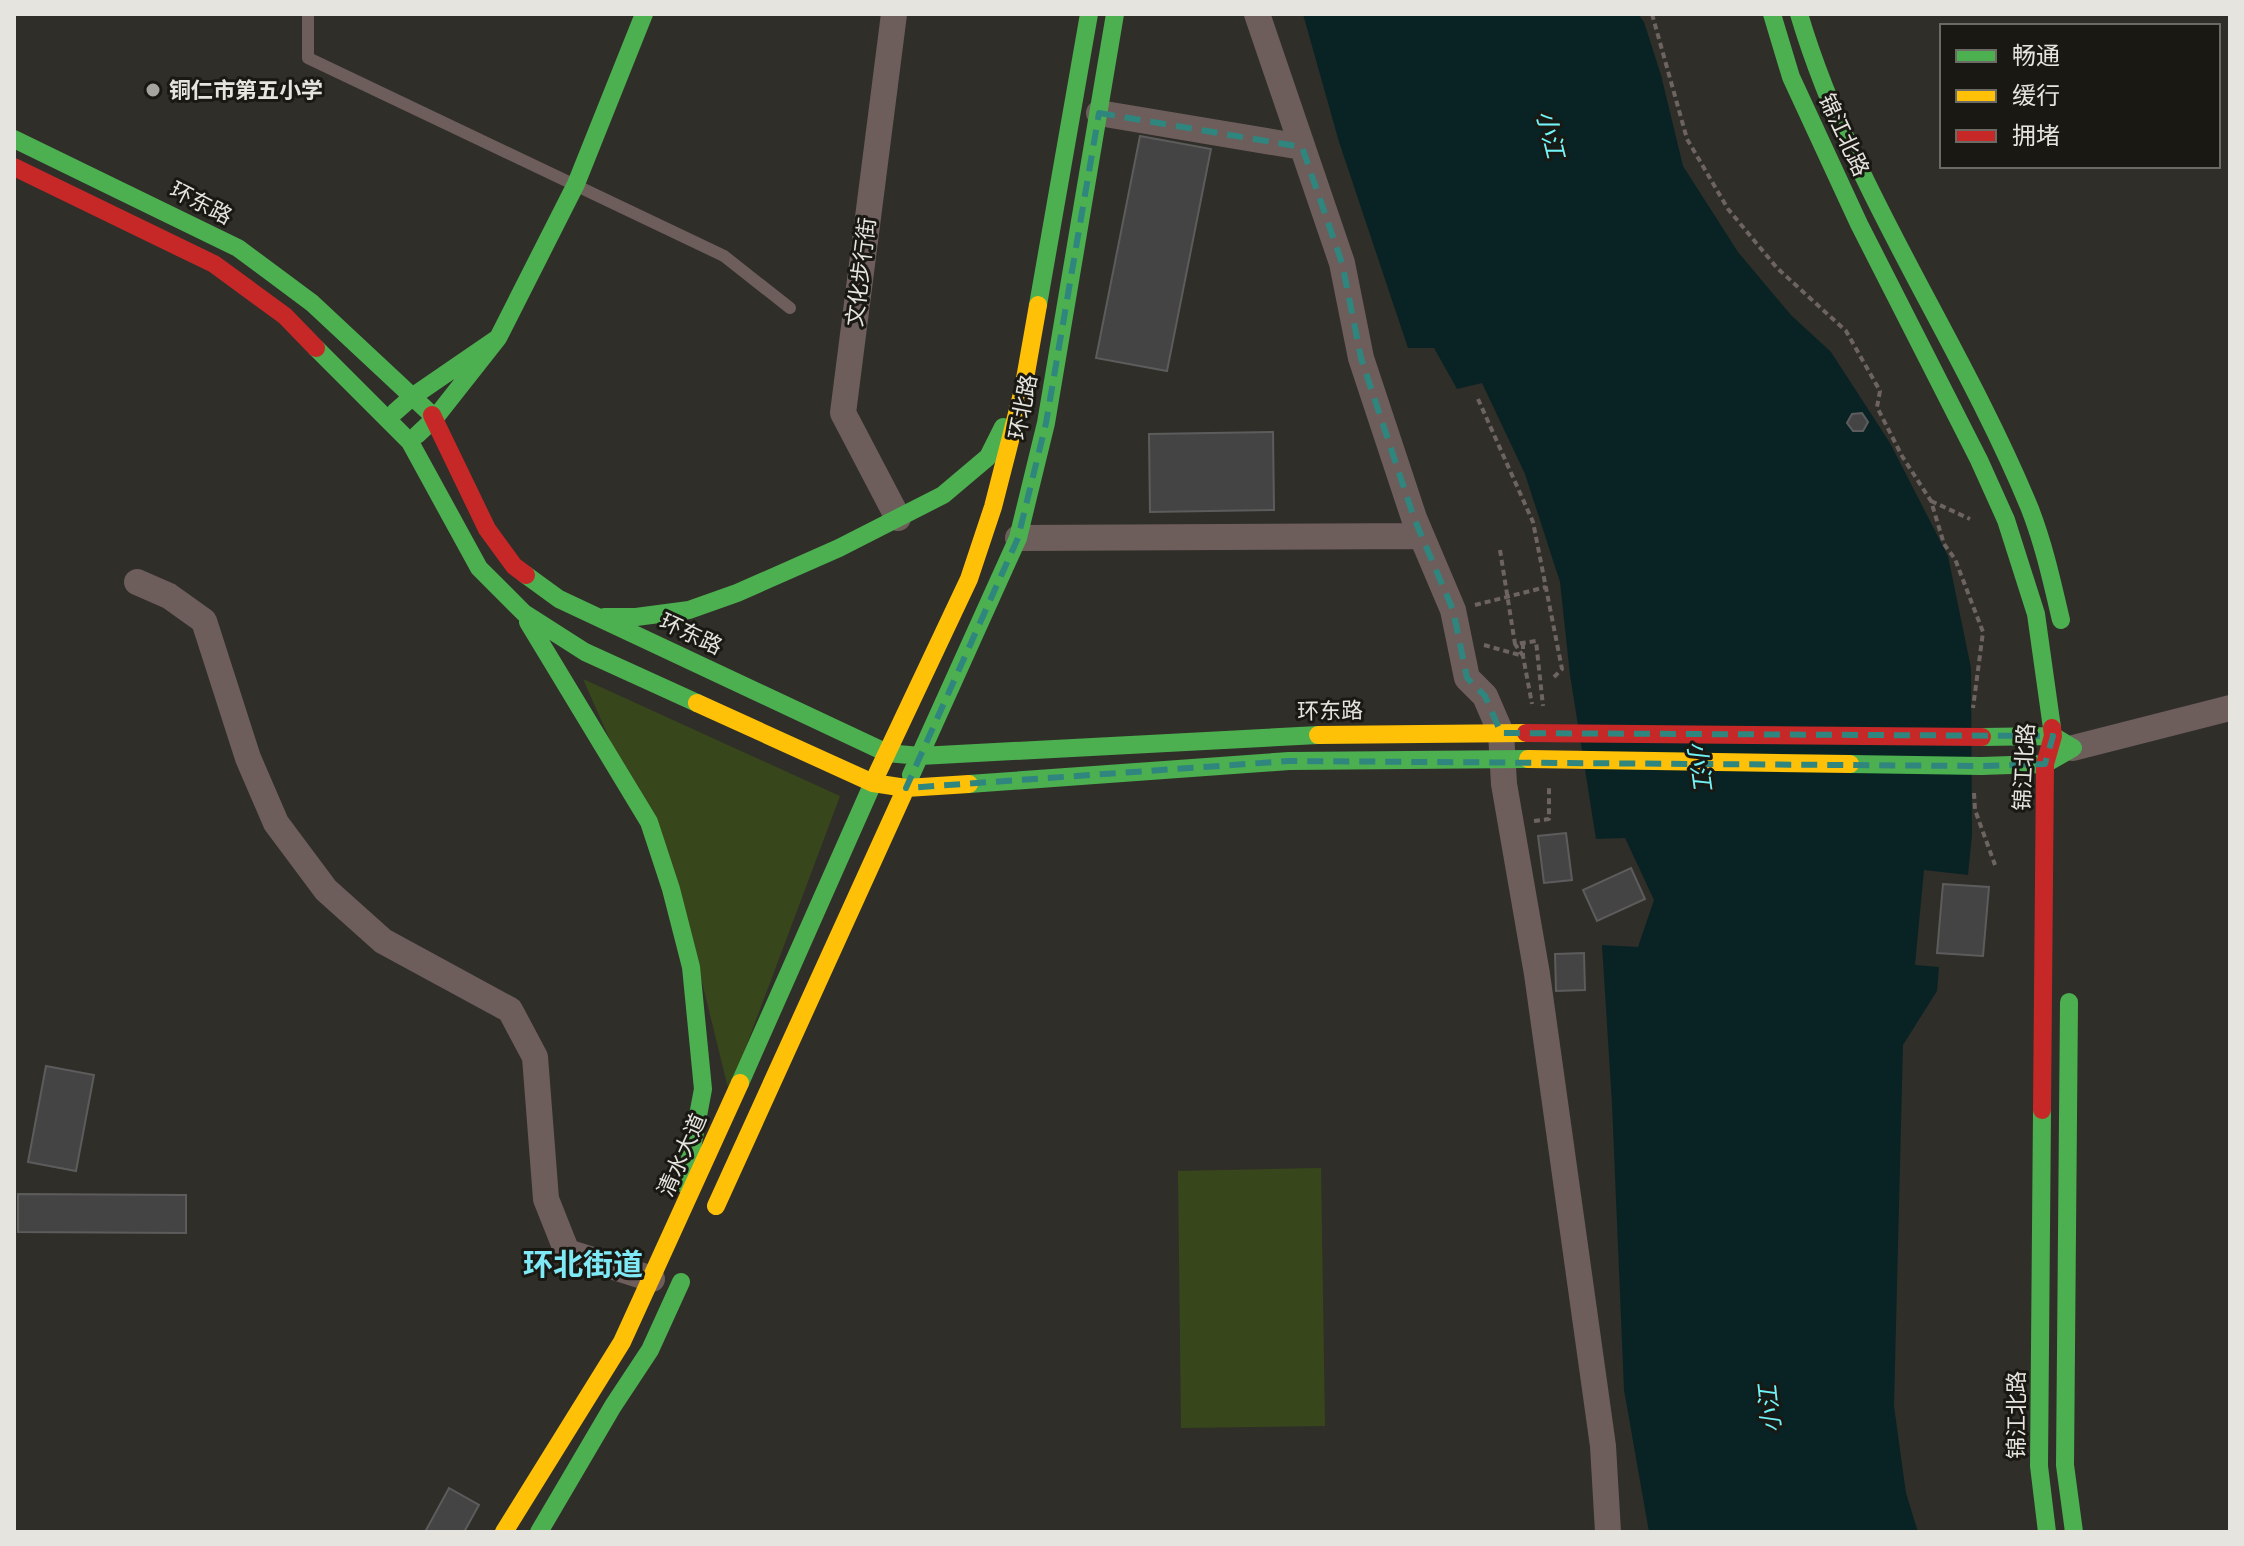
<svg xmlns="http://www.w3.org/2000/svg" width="2244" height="1546" font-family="'Roboto Condensed','Noto Sans SC',sans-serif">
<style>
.green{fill:#37471b}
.water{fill:#092324}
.building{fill:#454444;stroke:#5d5c5c;stroke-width:2}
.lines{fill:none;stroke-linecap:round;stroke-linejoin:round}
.path{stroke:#6d6461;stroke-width:4;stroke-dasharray:6 4;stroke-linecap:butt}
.lane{stroke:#6d5e5c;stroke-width:12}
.street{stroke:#6d5e5c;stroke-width:26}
.fast{stroke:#4caf50;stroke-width:18}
.slow{stroke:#ffc107;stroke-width:18}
.jam{stroke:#c62828;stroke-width:18}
.fast-bridge{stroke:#4caf50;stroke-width:18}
.slow-bridge{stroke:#ffc107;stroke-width:18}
.jam-bridge{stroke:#c62828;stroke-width:18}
.marked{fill:none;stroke:#2f867f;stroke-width:6;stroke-dasharray:16 10;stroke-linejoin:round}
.poi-dot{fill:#a6a49f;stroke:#191813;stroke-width:3}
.labels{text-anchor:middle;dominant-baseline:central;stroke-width:6;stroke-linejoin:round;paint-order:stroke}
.poi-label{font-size:22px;font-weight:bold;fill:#e6e4de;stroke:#191813;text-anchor:start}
.street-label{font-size:22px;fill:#e6e4de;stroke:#191813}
.water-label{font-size:24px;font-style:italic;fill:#71f4f7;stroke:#191813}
.district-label{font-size:30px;font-weight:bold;fill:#7fe9f6;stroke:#191813}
</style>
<rect width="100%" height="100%" fill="#302e29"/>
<path class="green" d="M583 679 840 796 729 1092 683 905Z
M1321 1168 1325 1426 1181 1428 1178 1171Z"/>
<path class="water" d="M1303 14H1638L1644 22 1661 75 1683 166 1738 252 1791 315 1831 352 1890 443 1948 556 1971 668 1972 835 1968 875 1924 870 1915 965 1939 967 1937 991 1903 1045 1894 1406 1906 1493 1918 1532H1649L1624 1390 1612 1104 1602 945 1638 947 1654 900 1625 838 1596 839 1570 675 1560 582 1525 474 1482 383 1457 389 1434 348H1408L1339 142Z"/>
<path class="building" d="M1140 136 1211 149 1167 371 1096 358Z
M1862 413 1868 422 1863 431H1853L1847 423 1852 414Z
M1273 432 1274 510 1150 512 1149 434Z
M1566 833 1572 880 1544 883 1538 836Z
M1631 868 1645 899 1597 921 1583 890Z
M1943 884 1989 887 1983 956 1937 953Z
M1584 953 1585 990 1556 991 1555 954Z
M46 1066 94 1075 76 1171 28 1162Z
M18 1194 186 1195V1233L18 1232Z
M449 1488 479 1505 464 1532H425Z"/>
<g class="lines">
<path class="path" d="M1652 14 1687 139 1728 209 1777 268 1846 331 1880 391 1877 407 1902 456 1931 501 1944 544 1955 559 1983 632 1973 708
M1478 399 1533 522 1562 669 1554 677
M1931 501 1970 519
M1500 550 1515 644 1536 641 1543 706
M1475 605 1546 587
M1523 643V656L1532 704
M1484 645 1523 656 1515 644
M1974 793 1975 810 1995 865
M1534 821 1549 819V787"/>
<path class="lane" d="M308 14V58L724 256 790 308"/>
<path class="street" d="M894 14 843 413 898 518
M1257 14 1342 263 1361 358 1414 518 1453 610 1467 678 1485 696 1501 733 1504 784 1537 974 1603 1446 1608 1532
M1099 113 1302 147
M1018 538 1421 536
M137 582 169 596 204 621 248 758 276 823 326 890 383 941 510 1010 535 1057 546 1199 567 1252 652 1279
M2073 748 2230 708"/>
<path class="fast" d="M1772 14 1791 77 1859 224 1979 460 2006 520 2036 614 2052 728
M1799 14C1851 189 1961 341 2030 509 2044 545 2052 582 2061 620
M14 139 238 248 312 303 432 415
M1038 305 1089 14
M498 338 576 184 644 14
M316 348 410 442 479 568 524 613 585 652 697 703
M395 412 412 397 498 338 435 418 417 435
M526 575 559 599 887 753 920 756 1318 735
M604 617H636L689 610 737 593 839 548 943 495 988 457 1003 427
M528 622 649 822 671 889 691 967 703 1089 685 1185
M1981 766 2045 764 2073 748 2053 736 1982 737
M911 775 1018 538 1046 423 1115 14
M969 784 1289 761 1528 759
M2069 1002 2065 1465 2074 1532
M740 1083 873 783
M2042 1110 2039 1466 2047 1532
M539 1532 613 1406 650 1350 681 1282"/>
<path class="slow" d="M697 703 873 783 906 788 969 784
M1318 735 1526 733
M877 774 969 579 993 507 1023 390 1038 305
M716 1206 906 788
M504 1532 622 1342 740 1083"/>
<path class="jam" d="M14 167 214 264 285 316 316 348
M432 415 487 529 514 566 526 575
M2042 1110 2045 764 2053 736 2052 728"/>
<path class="fast-bridge" d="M1850 764 1981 766"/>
<path class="slow-bridge" d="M1528 759 1850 764"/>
<path class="jam-bridge" d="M1526 733 1982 737"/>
</g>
<path class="marked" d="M1099 113 1302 147 1342 263 1361 358 1414 518 1453 610 1467 678 1485 696 1501 733 2053 736 2045 764 1981 766 1289 761 906 788 1018 538 1046 423Z"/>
<circle class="poi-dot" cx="153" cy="90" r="8"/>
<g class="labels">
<g class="poi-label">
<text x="169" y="90">铜仁市第五小学</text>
</g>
<g class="street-label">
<text transform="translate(1844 135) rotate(65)">锦江北路</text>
<text transform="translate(201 203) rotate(27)">环东路</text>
<text transform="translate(861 272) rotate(-83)">文化步行街</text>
<text transform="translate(1023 407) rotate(-79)">环北路</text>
<text transform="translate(691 634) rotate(25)">环东路</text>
<text transform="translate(1330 711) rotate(-1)">环东路</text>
<text transform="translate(2024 767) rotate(-87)">锦江北路</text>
<text transform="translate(682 1155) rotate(-66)">清水大道</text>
<text transform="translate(2016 1415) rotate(-90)">锦江北路</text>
</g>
<g class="water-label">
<text transform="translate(1550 134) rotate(76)">小江</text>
<text transform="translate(1699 765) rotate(82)">小江</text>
<text transform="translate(1770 1409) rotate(-96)">小江</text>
</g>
<g class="district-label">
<text x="583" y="1264">环北街道</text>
</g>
</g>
<rect width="2244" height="1546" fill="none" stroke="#e6e4de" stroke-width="32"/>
<rect x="1940" y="24" width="280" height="144" fill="#191813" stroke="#6b6a64" stroke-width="2"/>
<rect x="1956" y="50" width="40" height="12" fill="#4caf50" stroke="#6b6a64" stroke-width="2"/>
<text x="2012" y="64" font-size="24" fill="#e6e4de">畅通</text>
<rect x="1956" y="90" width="40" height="12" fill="#ffc107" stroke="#6b6a64" stroke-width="2"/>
<text x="2012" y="104" font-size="24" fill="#e6e4de">缓行</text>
<rect x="1956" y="130" width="40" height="12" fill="#c62828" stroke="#6b6a64" stroke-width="2"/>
<text x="2012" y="144" font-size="24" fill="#e6e4de">拥堵</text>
</svg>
